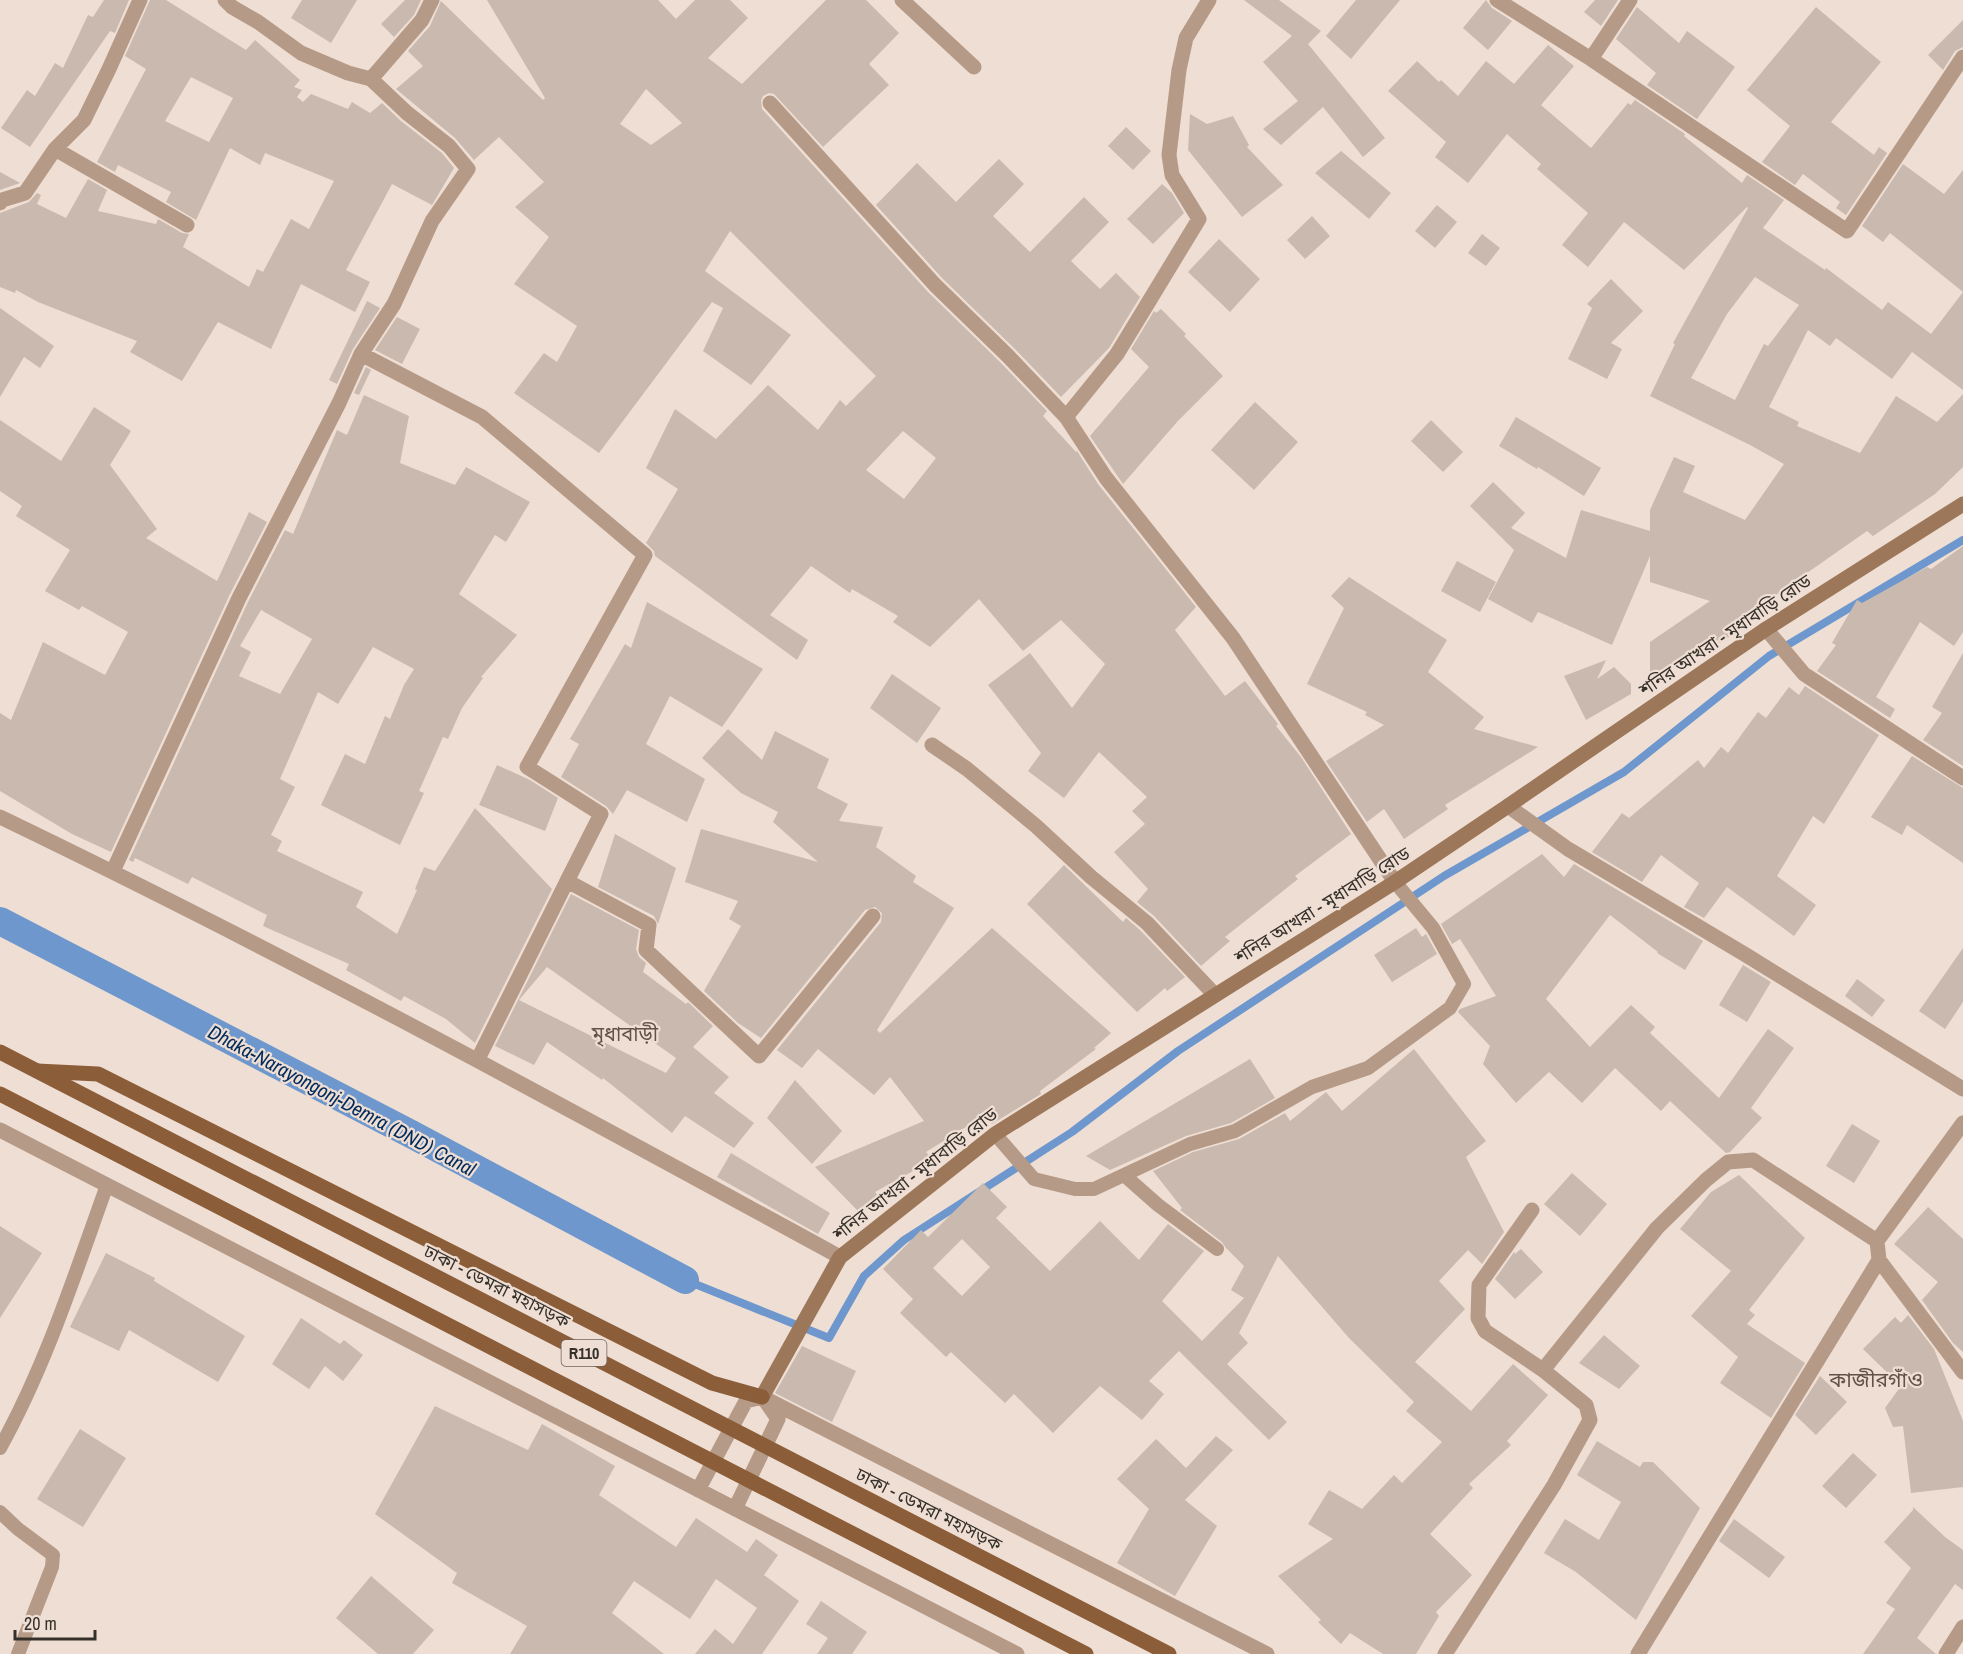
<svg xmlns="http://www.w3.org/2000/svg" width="1963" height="1654" font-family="'Archivo Narrow','Noto Sans Bengali',sans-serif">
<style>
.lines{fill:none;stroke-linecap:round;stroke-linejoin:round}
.stream{stroke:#6d97cd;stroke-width:8}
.canal{stroke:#6d97cd;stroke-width:28}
.building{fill:#c9b9ae;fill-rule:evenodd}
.lane{stroke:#b59a87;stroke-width:14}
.street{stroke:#b59a87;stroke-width:15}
.secondary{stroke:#9d775a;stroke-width:15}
.primary{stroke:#8b5d39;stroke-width:15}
.primary-bridge{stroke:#8b5d39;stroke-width:15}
.labels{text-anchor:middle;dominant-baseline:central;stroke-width:4.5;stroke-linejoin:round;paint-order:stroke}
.shield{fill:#efded3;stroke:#6e645d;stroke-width:1.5}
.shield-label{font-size:16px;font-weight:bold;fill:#36302b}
.street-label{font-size:18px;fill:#36302b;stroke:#efded3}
.neighbourhood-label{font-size:20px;fill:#615349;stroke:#efded3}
.water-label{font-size:20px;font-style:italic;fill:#002b5b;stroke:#efded3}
.quarter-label{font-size:21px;fill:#615349;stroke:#efded3}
</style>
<rect width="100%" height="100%" fill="#efded3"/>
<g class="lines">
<path class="stream" d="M685 1280 829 1338 864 1276 904 1240 1072 1132 1178 1051 1444 876 1624 772 1769 656 1963 540"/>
<path class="canal" d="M0 921 411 1134 685 1280"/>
</g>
<path class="building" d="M104 0H129L115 33 110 31 30 147 1 128 27 90 35 96 55 63 63 68 88 15 93 17Z
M150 0H166L246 50 255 40 300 80 294 87 302 90 297 97 303 102 311 94 348 109 352 102 370 113 382 103 401 121 442 153 454 168 432 205 392 184 346 270 370 282 355 312 301 284 271 349 218 322 182 381 130 352 137 341 38 302 16 290 15 293 0 287V213L29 202 37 193 41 195 37 204 66 218 88 179 107 190 98 211 156 224 158 219 182 233 189 234 183 247 249 287 257 269 263 272 291 219 309 229 334 181 265 153 260 165 230 148 196 220 166 202 171 192 118 165 115 172 97 162 146 69 125 56ZM191 77 233 98 209 142 165 121Z
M302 0H357L331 43 291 18Z
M405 0H421L414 15 394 37 381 24Z
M487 0H658L676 19 695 0H730L748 18 708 58 742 84 826 0H866L899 33 869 64 889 85 823 147 774 94 769 93 763 96 761 101 762 109 928 292 1001 363 1047 411 1043 416 1076 452 1077 451 1098 484 1196 607 1175 630 1225 696 1245 681 1278 724 1276 726 1301 757 1351 834 1295 876 1298 879 1225 937 1230 941 1201 966 1154 916 1137 902 1148 889 1114 852 1145 824 1132 811 1147 797 1099 752 1064 798 1028 771 1041 753 988 685 1030 653 1072 708 1105 664 1061 620 1023 651 979 599 930 647 893 622 898 616 852 589 850 593 811 566 770 615 808 640 797 660 655 556 654 551 646 543 678 489 646 468 675 409 716 439 768 385 818 430 840 400 846 406 876 376 730 231 705 271 791 335 751 385 703 351 723 308 712 302 599 453 514 393 544 353 557 362 577 326 514 284 549 237 515 207 544 182 499 137 474 160 455 138 396 89 423 66 408 51 430 26 441 1 543 100 545 98ZM646 89 682 123 651 145 620 124ZM903 431 936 458 904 499 866 470Z
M1244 0H1279L1321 31 1308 44 1385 138 1363 157 1323 107 1281 145 1263 129 1298 101 1263 62 1292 36Z
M1356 0H1400L1351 59 1326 36Z
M1486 0 1492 8 1512 21 1488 50 1463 28Z
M1595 0H1618L1601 26 1584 12Z
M1637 7 1679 43 1687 31 1735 67 1697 119 1647 85 1656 73 1616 39Z
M1816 7 1881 62 1831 122 1874 155 1879 147 1887 153 1846 215 1836 208 1840 202 1803 174 1795 185 1762 162 1790 126 1747 90Z
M1963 20V47L1955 51 1943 70 1928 55Z
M1548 45 1574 66 1541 105 1591 148 1628 103 1631 105 1635 100 1685 134 1684 136 1742 183 1747 175 1784 200 1763 228 1825 270 1826 268 1882 310 1888 302 1931 334 1963 292 1890 233 1883 242 1862 226 1903 164 1944 194 1963 170V390L1912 352 1892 379 1836 338 1830 346 1808 330 1769 407 1799 422 1797 426 1860 453 1896 396 1937 422 1963 394V467L1935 494 1873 536 1867 531 1747 615 1753 619 1720 643 1718 640 1650 680V642L1710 601 1650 582V556L1612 645 1538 612 1532 623 1488 599 1514 550 1470 506 1493 482 1525 513 1511 528 1566 558 1581 510 1650 531V510L1674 457 1695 466 1683 492 1745 520 1784 464 1750 445 1650 396 1675 344 1673 343 1748 208 1747 207 1684 270 1624 222 1588 267 1562 245 1588 213 1537 169 1541 164 1507 134 1468 183 1435 157 1446 142 1388 91 1417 61 1439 82 1441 80 1458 96 1486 61 1514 84ZM1755 277 1799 305 1768 346 1764 344 1735 400 1691 378 1727 314Z
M1190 114 1207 124 1233 116 1249 145 1247 147 1283 185 1242 217 1188 150Z
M1126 127 1151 151 1133 170 1108 146Z
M1341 151 1391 193 1369 219 1315 173Z
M999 159 1024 184 993 216 1030 252 1084 197 1109 222 1071 261 1100 289 1116 273 1140 297 1109 348 1061 397 1015 349 942 278 876 205 917 163 956 202Z
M0 172 20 183 0 190Z
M1162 184 1172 193 1184 213 1153 244 1127 219Z
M1437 205 1457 222 1435 248 1415 231Z
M1312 216 1330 236 1305 259 1287 240Z
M1482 234 1500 248 1486 266 1468 253Z
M1219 239 1260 279 1230 312 1188 272Z
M1611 279 1643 311 1611 343 1622 349 1607 379 1568 359 1592 308 1587 304Z
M367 301 380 308 353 349 337 384 329 380Z
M0 308 54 346 40 368 24 357 0 397Z
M1161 309 1186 334 1184 336 1223 376 1177 422 1123 484 1090 436 1149 367 1131 349 1154 311 1156 313Z
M397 317 420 329 402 364 375 350Z
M366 367 371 370 359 395 354 393Z
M364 395 409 416 400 463 455 485 466 467 530 502 506 542 495 535 459 594 517 635 481 677 483 678 462 708 448 739 443 737 419 791 424 793 400 845 321 805 345 754 365 764 385 716 390 719 404 685 414 669 373 647 338 704 318 692 280 779 295 787 271 835 282 841 277 851 363 892 356 907 397 934 417 890 415 889 424 867 435 871 475 808 552 889 475 1043 446 1019 404 996 401 1001 346 970 349 964 263 926 267 915 192 877 188 884 135 858 133 862 129 860 248 602 285 530 293 534 337 430 347 435ZM261 610 312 639 280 694 239 676 251 652 240 646Z
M1255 402 1298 442 1254 490 1211 450Z
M94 407 131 431 110 465 157 529 146 538 217 581 249 512 267 522 230 594 111 852 72 834 0 791V713L11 720 43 642 105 675 128 632 82 606 79 610 45 591 70 550 16 516 22 506 0 491V420L61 461Z
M1516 417 1601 468 1584 496 1538 467 1537 469 1499 446Z
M1431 420 1463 452 1443 472 1411 441Z
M1963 546V632L1954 646 1920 622 1876 697 1895 709 1890 718 1817 671 1836 645 1832 643 1857 600 1862 603 1927 567 1931 569Z
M1457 561 1496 582 1480 612 1441 591Z
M1349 577 1447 640 1428 672 1484 717 1474 729 1538 747 1445 805 1448 809 1404 839 1384 809 1367 822 1326 761 1384 725 1365 715 1367 712 1307 684 1344 608 1331 596Z
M647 602 763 669 722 727 670 696 646 744 705 779 687 822 627 790 613 814 606 806 561 777 579 744 570 739 625 644 631 648Z
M1963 653V766L1923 740 1942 713 1932 707Z
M1606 660 1597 679 1614 667 1631 684V694L1586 720 1564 676Z
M892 674 941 708 917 743 870 708Z
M1805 686 1879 735 1824 824 1813 816 1777 876 1816 905 1794 936 1727 887 1704 918 1684 907 1699 883 1661 855 1642 882 1592 852 1622 813 1629 818 1698 760 1704 768 1721 747 1728 753 1758 712 1766 718 1789 687 1799 695Z
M728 729 762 760 775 731 829 759 817 788 848 804 839 821 883 827 876 847 916 876 913 882 954 908 877 1030 880 1033 992 928 1111 1033 1094 1048 1096 1049 1040 1091 1041 1094 992 1124 985 1115 926 1152 933 1160 875 1192 879 1197 857 1210 815 1167 924 1121 890 1077 874 1095 818 1049 802 1068 777 1050 881 922 882 913 875 907 865 910 761 1038 738 1023 704 991 741 926 729 919 738 901 685 882 701 829 818 862 773 822 778 812 741 793 702 758Z
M1912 756 1963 788V863L1907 825 1902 835 1871 817Z
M497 765 530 780 558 798 545 831 479 805Z
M615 834 676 868 658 924 654 916 598 887Z
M1542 854 1564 877 1574 864 1703 941 1685 970 1657 953 1658 952 1610 915 1546 999 1590 1047 1631 1005 1655 1027 1650 1033 1719 1098 1768 1029 1794 1048 1751 1108 1762 1118 1730 1152 1726 1153 1670 1101 1661 1111 1615 1068 1582 1103 1549 1072 1516 1103 1483 1064 1490 1046 1458 1012 1460 1009 1496 996 1460 939 1452 944 1441 924Z
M1064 865 1123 922 1126 918 1140 930 1185 977 1167 991 1165 988 1137 1012 1027 904Z
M571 894 639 930 636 949 639 957 646 963 643 972 686 1004 688 1002 713 1026 693 1047 729 1077 714 1093 754 1123 734 1148 685 1116 672 1133 603 1078 602 1080 547 1042 534 1065 495 1046ZM547 967 676 1058 666 1073 519 1000Z
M1416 928 1422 937 1426 934 1437 954 1392 982 1374 955Z
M1963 948V1002L1945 1029 1919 1011Z
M1743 965 1771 982 1747 1022 1719 1005Z
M1857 979 1885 1000 1872 1017 1845 996Z
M1414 1049 1486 1141 1466 1157 1504 1232 1482 1264 1468 1250 1439 1281 1465 1309 1415 1362 1471 1411 1513 1364 1548 1395 1507 1441 1511 1445 1469 1484 1473 1488 1430 1534 1472 1575 1436 1612 1439 1616 1416 1654H1383L1350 1633 1341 1644 1318 1622 1321 1620 1278 1576 1333 1539 1308 1524 1329 1490 1362 1509 1394 1475 1402 1483 1442 1442 1406 1411 1414 1402 1349 1338 1278 1256 1239 1333 1248 1343 1227 1364 1287 1422 1269 1440 1179 1351 1149 1381 1164 1394 1142 1420 1100 1386 1053 1433 1014 1394 1005 1403 951 1352 946 1357 900 1313 913 1299 883 1269 921 1230 928 1237 983 1183 1007 1207 996 1218 1050 1271 1100 1221 1139 1260 1168 1224 1204 1251 1162 1301 1202 1341 1244 1298 1231 1290 1244 1266 1226 1248 1222 1242 1180 1210 1182 1208 1153 1171 1193 1152 1239 1139 1285 1113 1290 1121 1326 1092 1342 1111ZM962 1239 990 1267 962 1296 933 1268Z
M1250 1059 1275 1098 1231 1123 1186 1136 1110 1170 1086 1156Z
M795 1080 842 1131 812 1164 767 1118Z
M1852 1124 1880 1141 1854 1183 1826 1166Z
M731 1153 830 1213 818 1234 717 1177Z
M1572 1173 1607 1204 1580 1236 1544 1204Z
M1739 1175 1805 1238 1749 1310 1755 1315 1747 1324 1805 1363 1771 1418 1720 1383 1738 1357 1691 1316 1731 1271 1680 1229 1711 1192Z
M1928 1207 1963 1239V1352L1953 1343 1922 1300 1938 1282 1894 1244Z
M0 1226 42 1253 0 1318Z
M1521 1249 1543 1272 1515 1299 1495 1279 1514 1252 1515 1254Z
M106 1253 155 1278 154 1281 245 1336 218 1382 129 1330 119 1351 70 1327Z
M1908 1315 1934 1349 1963 1421V1487L1911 1493 1903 1426 1893 1427 1885 1408 1901 1386 1863 1349 1895 1317 1901 1323Z
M301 1318 340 1344 344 1340 363 1355 343 1381 325 1366 309 1389 272 1364Z
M1604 1335 1640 1366 1619 1389 1579 1363Z
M802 1346 856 1371 832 1422 775 1393Z
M1820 1376 1847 1402 1816 1435 1795 1415Z
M435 1406 528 1450 542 1424 615 1466 599 1495 676 1547 696 1518 747 1552 756 1539 778 1555 764 1575 799 1601 762 1654H695L715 1629 733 1644 757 1608 716 1579 690 1619 634 1581 612 1613 664 1654H510L527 1626 452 1583 457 1573 375 1514Z
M80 1429 126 1458 83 1527 37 1499Z
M1216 1436 1233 1450 1185 1500 1217 1526 1175 1596 1117 1563 1149 1509 1117 1479 1156 1439 1186 1468Z
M1597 1441 1640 1467 1643 1462H1653L1700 1508 1636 1620 1576 1572 1544 1553 1565 1519 1599 1540 1621 1502 1577 1475Z
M1853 1453 1877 1475 1846 1508 1822 1486Z
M1913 1507 1945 1537 1963 1550V1590L1955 1584 1917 1638 1936 1654H1863L1895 1609 1886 1603 1911 1568 1884 1542 1913 1510Z
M1734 1519 1785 1557 1769 1578 1719 1541Z
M371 1576 434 1630 413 1654H378L336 1618Z
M821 1601 867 1632 852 1654H817L828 1638 806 1624Z"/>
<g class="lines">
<path class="lane" d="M995 1134 1034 1179 1075 1189H1094L1190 1144 1235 1131 1312 1087 1368 1068 1450 1008 1464 984 1433 928 1395 882
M1124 1175 1158 1205 1217 1249
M0 1448C46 1365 75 1274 107 1185
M0 1512 18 1529 53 1555 52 1567 18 1654"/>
<path class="street" d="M902 0 974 67
M1497 0 1591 59 1847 231 1963 57
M1591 59 1630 0
M371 79 422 20 432 0
M770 103 935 285 1008 356 1066 417 1106 478 1233 638 1395 882
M55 149 187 225
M0 203 2 200 25 193 55 149 84 120 109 69 140 0
M361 354 482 417 645 555 527 767 601 814 567 881
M1066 417 1117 354 1199 219 1172 175 1169 155 1179 70 1186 38 1209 0
M1766 629 1804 674 1963 778
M932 745 967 769 1036 826 1091 877 1147 923 1215 995
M1508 806 1568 849 1746 955 1963 1089
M0 817C285 954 562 1105 840 1257
M113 871 239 598 339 403 361 354 394 304 432 221 468 169 449 146 407 113 371 79 348 73 301 53 258 22 232 7 225 0
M478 1059 567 881 649 925 646 950 759 1056 873 916
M1963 1123 1877 1241 1879 1260 1963 1372
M0 1130 1017 1654
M1543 1370 1657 1228 1706 1180 1728 1162 1753 1160 1877 1241
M698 1490 746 1401 762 1397 1267 1654
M735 1509 778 1419 764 1399
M1445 1654 1554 1485 1590 1420 1586 1405 1543 1370 1485 1331 1478 1318 1479 1285 1532 1210
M1638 1654 1879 1260
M1946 1654 1963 1627"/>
<path class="secondary" d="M762 1397 840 1257 995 1134 1395 882 1508 806 1766 629 1963 504"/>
<path class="primary" d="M37 1071 98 1074 712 1383 762 1397"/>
<path class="primary-bridge" d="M0 1052 1169 1654
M0 1094 1086 1654"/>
</g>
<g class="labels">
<rect class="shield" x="561.5" y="1340" width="45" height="26" rx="4.5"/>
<g class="shield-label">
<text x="584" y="1353">R110</text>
</g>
<g class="street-label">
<text transform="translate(1725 635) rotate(-34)">শনির আখরা - মৃধাবাড়ি রোড</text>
<text transform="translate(1322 905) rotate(-32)">শনির আখরা - মৃধাবাড়ি রোড</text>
<text transform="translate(915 1174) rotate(-38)">শনির আখরা - মৃধাবাড়ি রোড</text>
<text transform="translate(497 1286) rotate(27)">ঢাকা - ডেমরা মহাসড়ক</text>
<text transform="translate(929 1509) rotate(27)">ঢাকা - ডেমরা মহাসড়ক</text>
</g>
<g class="neighbourhood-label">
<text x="625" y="1033">মৃধাবাড়ী</text>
</g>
<g class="water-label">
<text transform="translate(342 1100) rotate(28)">Dhaka-Narayongonj-Demra (DND) Canal</text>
</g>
<g class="quarter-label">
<text x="1876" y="1379">কাজীরগাঁও</text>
</g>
</g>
<path d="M15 1630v9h80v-9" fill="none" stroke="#36302b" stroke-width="3"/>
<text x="24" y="1630" font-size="18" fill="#36302b" stroke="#efded3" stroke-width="4.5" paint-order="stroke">20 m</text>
</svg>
